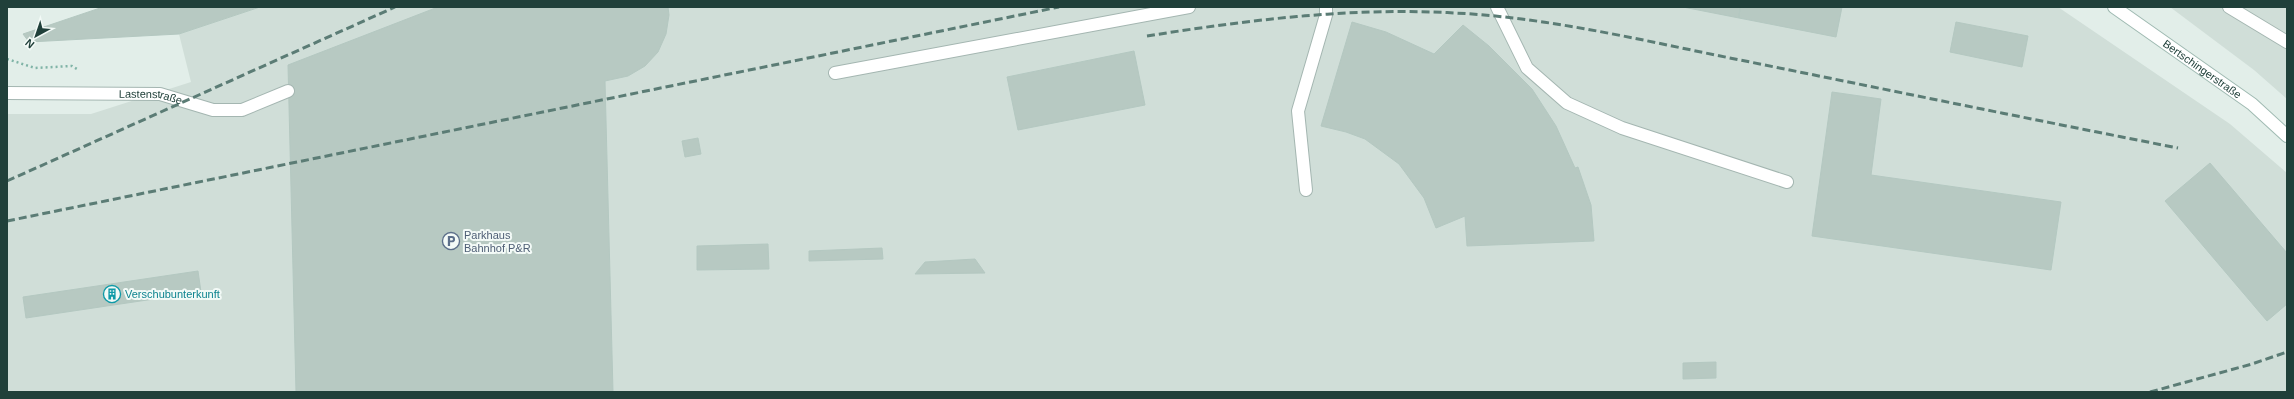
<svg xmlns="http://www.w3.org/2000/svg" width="2294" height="399" font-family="Helvetica,sans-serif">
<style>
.built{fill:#d0ded8}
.building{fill:#b7c9c2;stroke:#b4c8c1}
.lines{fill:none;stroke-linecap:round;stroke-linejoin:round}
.lane-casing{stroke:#a4b6b1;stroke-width:14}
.secondary-casing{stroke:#9fbab2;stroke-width:14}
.path{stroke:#80b4a7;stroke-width:2.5;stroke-dasharray:2 3;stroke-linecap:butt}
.lane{stroke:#fff;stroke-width:12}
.secondary{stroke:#fff;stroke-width:12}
.rail{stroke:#5b7c75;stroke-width:3;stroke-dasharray:8 4;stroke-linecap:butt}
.labels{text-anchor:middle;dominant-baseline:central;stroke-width:4;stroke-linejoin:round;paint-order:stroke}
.street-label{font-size:11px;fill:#20403a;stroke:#f3faf7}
.service-label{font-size:11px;fill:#4e5e75;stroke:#f3faf7;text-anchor:start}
.culture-label{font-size:11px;fill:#0d838f;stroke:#f3faf7;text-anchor:start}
</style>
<rect width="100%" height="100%" fill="#e2eee9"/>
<path class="built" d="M260 7H2058L2230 124 2287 173V392H7V114H91L191 82 179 34Z
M2170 7H2287V99L2254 70Z"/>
<path class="building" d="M103 7H260L179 34 29 42 23 34Z
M438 7H668L669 15 666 34 658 52 645 66 628 76 605 81 613 392H296L288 65Z
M1683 7H1740L1739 18Z
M1740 7H1842L1836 37 1739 18Z
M1352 22 1386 32 1434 54 1463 25 1489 46 1532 89 1556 126 1575 168 1578 167 1591 205 1594 241 1467 246 1465 216 1436 228 1424 198 1399 164 1365 139 1346 132 1321 126Z
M1956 22 2028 36 2022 67 1950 52Z
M1134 51 1145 105 1018 130 1007 77Z
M1832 92 1881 99 1871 175 2061 202 2051 270 1812 236Z
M698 138 701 154 685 157 682 141Z
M2210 163 2287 253V304L2267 321 2165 201Z
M768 244 769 269 697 270V246Z
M882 248 883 259 809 261V251Z
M975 259 985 273 915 274 925 262Z
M198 271 201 292 26 318 23 297Z
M1716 362V378L1683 379V363Z"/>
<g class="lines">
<g class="lane-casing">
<g id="lane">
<path d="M1497 7 1527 68 1567 103 1622 128 1787 182"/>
<path d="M2229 7 2287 42"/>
<path d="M835 73 1189 7"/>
<path id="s1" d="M7 93 160 94 213 110H242L288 91"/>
<path d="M1306 190 1298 111 1326 15V7"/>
</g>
</g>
<g class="secondary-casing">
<g id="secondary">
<path id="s2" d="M2114 7 2252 104 2287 136"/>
</g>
</g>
<path class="path" d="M7 59 35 68 72 66 77 69"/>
<use href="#lane" class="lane"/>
<use href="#secondary" class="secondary"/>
<path class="rail" d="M1147 36C1248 20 1352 7 1455 13 1555 18 1653 43 1750 62 1893 91 2035 120 2178 148
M7 181 395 7
M7 221 1059 7
M2150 392 2252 364 2287 352"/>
</g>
<defs>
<g id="parking-ring" transform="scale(0.9)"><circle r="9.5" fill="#f3faf7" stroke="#5c6f8a" stroke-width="1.5"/><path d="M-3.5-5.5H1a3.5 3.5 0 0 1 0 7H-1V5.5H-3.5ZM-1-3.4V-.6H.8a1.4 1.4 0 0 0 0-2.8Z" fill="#5c6f8a"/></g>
<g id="building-ring" transform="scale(0.9)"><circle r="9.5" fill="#f3faf7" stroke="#0f9aa8" stroke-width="1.5"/><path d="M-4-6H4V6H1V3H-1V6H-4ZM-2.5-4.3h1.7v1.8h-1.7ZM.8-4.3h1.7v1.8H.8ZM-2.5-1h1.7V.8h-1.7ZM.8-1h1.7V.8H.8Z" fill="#0f9aa8"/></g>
</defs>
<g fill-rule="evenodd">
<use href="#parking-ring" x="451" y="241"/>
<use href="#building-ring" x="112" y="294"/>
</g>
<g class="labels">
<g class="street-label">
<text stroke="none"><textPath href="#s2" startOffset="108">Bertschingerstraße</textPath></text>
<text stroke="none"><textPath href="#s1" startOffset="144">Lastenstraße</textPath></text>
</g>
<g class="service-label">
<text x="464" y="235">Parkhaus<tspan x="464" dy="13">Bahnhof P&amp;R</tspan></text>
</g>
<g class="culture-label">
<text x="125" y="294">Verschubunterkunft</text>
</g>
</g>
<rect width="2294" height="399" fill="none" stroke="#20403a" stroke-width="16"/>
<g transform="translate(36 36) rotate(220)" stroke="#f3faf7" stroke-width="3" paint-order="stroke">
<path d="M0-3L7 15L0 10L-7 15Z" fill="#20403a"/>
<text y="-6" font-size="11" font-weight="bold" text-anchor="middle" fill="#20403a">N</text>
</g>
</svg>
